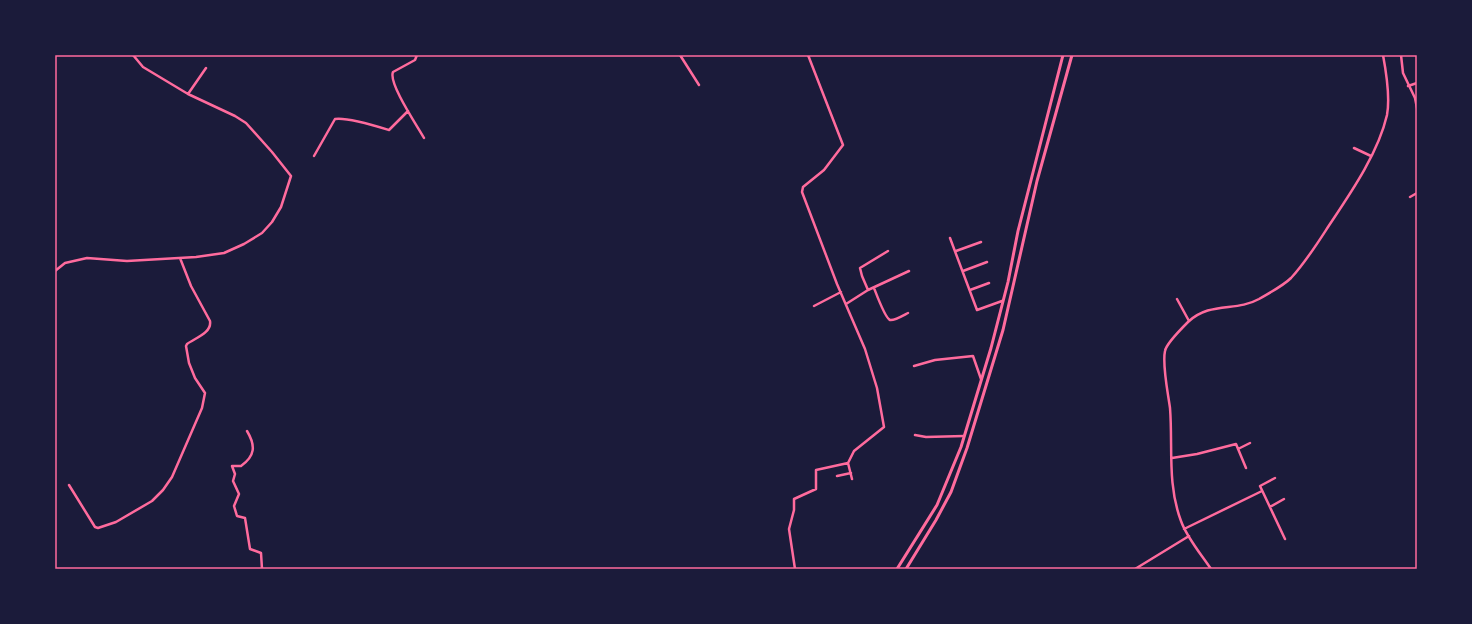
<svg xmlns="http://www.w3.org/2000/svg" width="1472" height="624" font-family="Overpass,sans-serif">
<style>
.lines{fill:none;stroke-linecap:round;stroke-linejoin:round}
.minor{stroke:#ff6b9d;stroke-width:2.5}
.tertiary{stroke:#ff6b9d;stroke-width:3}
.neatline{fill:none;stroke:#ff6b9d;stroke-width:1.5}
</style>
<rect width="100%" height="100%" fill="#1b1b3a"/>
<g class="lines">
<path class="minor" d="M417 55 415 60 393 72C388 83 418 127 424 138
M680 55 699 85
M1401 55 1403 73 1415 98 1417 108
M1408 86 1417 83
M188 94 206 68
M1354 148 1371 156
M314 156 335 119C347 117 376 126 389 130L408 111
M1410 197 1417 193
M950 238 977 310 1002 301
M956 251 981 242
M55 271 65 263 87 258 127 261 196 257 224 253 244 244 262 233 272 222 281 207 291 176 272 152 246 123 235 116 188 94 143 67 133 55
M963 271 987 262
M874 288C876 293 885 318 890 320 894 321 904 315 908 313
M868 290 909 271
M970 290 989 283
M1177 299 1189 321
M846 304 868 290 862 276 860 268 888 251
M814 306 841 292
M914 366 935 360 973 356 981 379
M247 431C256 446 255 456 241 466H232L235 474 233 481 239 494 234 506 237 516 245 518 250 549 261 553 262 569
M915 435 926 437 964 436
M1238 449 1250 443
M1172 458 1197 454 1236 444 1246 468
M848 463 852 479
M837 476 851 473
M1275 478 1260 486 1285 539
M69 485 95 527 98 528 116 522 152 501 163 490 172 477 202 408 205 393 195 378 189 363 186 346 187 344C195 338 212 333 210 321L191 286 180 258
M1270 507 1284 499
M1184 529 1262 491
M795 569 789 529 794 510V499L816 489V470L848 463 854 451 884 427 877 388 865 349 837 284 802 192 803 187 824 170 843 145 808 55
M1135 569 1189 536
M1211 569C1201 554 1187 538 1181 521 1167 484 1173 446 1170 408 1168 393 1162 365 1165 351 1166 344 1183 327 1188 322 1210 301 1236 312 1259 299 1269 293 1283 286 1291 278 1305 263 1317 244 1328 227 1350 194 1378 154 1387 115 1390 99 1386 71 1383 55"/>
<path class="tertiary" d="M897 569 937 505 961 447 991 348 1008 282 1018 231 1063 55
M906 569 936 520 951 492 967 448 1003 330 1037 181 1072 55"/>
</g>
<rect width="1472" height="624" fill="none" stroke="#1b1b3a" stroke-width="112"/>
<rect x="56" y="56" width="1360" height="512" class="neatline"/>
</svg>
